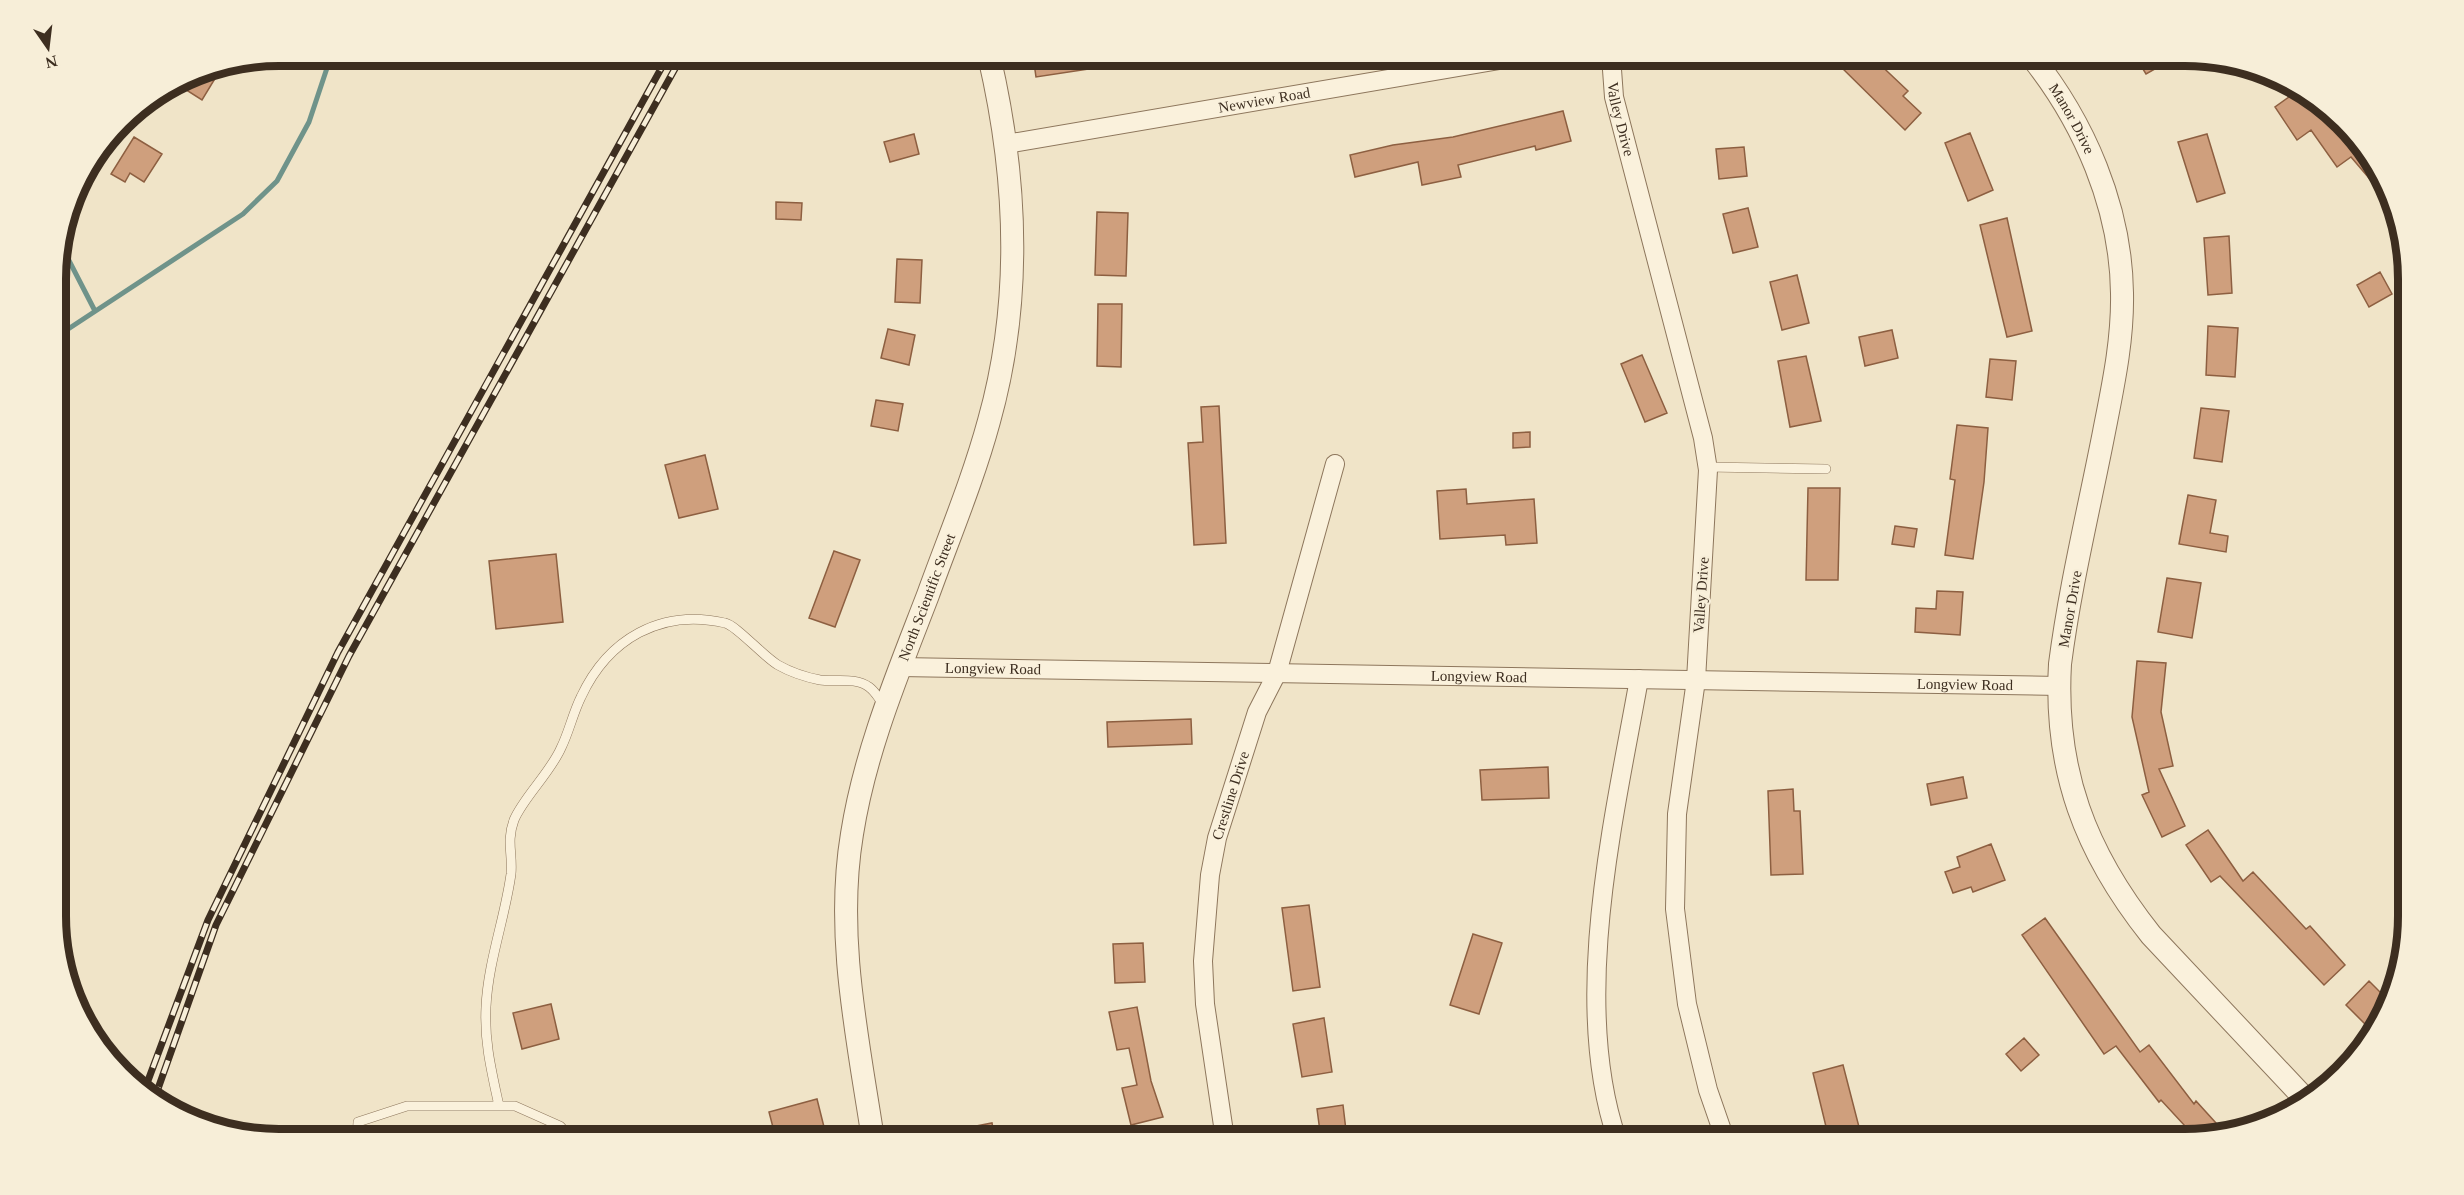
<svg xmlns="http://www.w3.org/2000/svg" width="2464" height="1195" font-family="'Times New Roman',serif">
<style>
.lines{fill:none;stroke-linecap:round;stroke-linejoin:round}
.stream{stroke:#6f938a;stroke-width:5}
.building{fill:#cf9f7d;stroke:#8d5f41;stroke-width:1.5}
.service-casing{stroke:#8d765c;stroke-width:10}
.minor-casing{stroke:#8d765c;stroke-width:20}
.tertiary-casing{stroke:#8d765c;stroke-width:24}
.service{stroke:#faf1dc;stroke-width:9}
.minor{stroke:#faf1dc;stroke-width:18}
.tertiary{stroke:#faf1dc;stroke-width:22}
.rail-casing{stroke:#3d2e20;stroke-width:7}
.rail{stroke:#f7eed8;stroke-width:4.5;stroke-dasharray:14;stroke-linecap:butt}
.labels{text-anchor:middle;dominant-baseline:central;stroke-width:4.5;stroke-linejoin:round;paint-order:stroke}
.street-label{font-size:15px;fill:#3d2e20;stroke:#f7eed8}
.rim{fill:none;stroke:#3d2e20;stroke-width:8}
</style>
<rect width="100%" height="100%" fill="#f0e4c8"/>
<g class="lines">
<path class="stream" d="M61 245 95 311
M56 337 243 214 277 181 309 122 331 56"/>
</g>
<path class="building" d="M1033 56H1120L1121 64 1036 77Z
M1848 56H1871L1908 91 1903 96 1921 113 1905 130 1839 65Z
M2135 56H2178L2146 74Z
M222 67 202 100 180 86 185 78 194 72Z
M2300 89 2321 102 2343 133 2349 129 2363 143 2392 194 2386 198 2351 157 2337 167 2311 130 2297 140 2275 107Z
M1563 111 1571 141 1536 150 1535 146 1458 165 1461 177 1422 185 1418 162 1355 177 1350 155 1393 145 1453 137Z
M1970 133 1993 190 1968 201 1945 143Z
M914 134 919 154 890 162 884 142Z
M2207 134 2225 193 2197 202 2178 142Z
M134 137 162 154 144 182 130 173 125 182 111 174Z
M1744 147 1747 176 1719 179 1716 149Z
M776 202 802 203 801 220 776 219Z
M1748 208 1758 247 1733 253 1723 214Z
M1097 212 1128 213 1126 276 1095 275Z
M2007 218 2032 331 2007 337 1980 225Z
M2229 236 2232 293 2208 295 2204 238Z
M897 259 922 260 920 303 895 302Z
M2380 272 2392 294 2369 307 2357 285Z
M1797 275 1809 323 1782 330 1770 282Z
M1098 304H1122L1121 367 1097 366Z
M2208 326 2238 328 2235 377 2206 375Z
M888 329 915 335 909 365 881 358Z
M1892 330 1898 358 1865 366 1859 337Z
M1642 355 1667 413 1645 422 1621 364Z
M1806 356 1821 421 1790 427 1778 361Z
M1990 359 2016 361 2012 400 1986 397Z
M876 400 903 404 898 431 871 426Z
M1219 406 1226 543 1194 545 1188 443 1203 442 1201 407Z
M2201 408 2229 411 2222 462 2194 458Z
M1957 425 1988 428 1984 482 1973 559 1945 555 1955 480 1950 479Z
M1530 432V447L1513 448V433Z
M705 455 718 509 679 518 665 465Z
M1808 488H1840L1838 580H1806Z
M1466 489 1467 504 1534 499 1537 543 1506 545 1505 535 1440 539 1437 491Z
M2188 495 2216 500 2210 533 2228 536 2226 552 2179 544Z
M1895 526 1917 529 1914 547 1892 544Z
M834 551 860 560 835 627 809 618Z
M556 554 563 622 496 629 489 561Z
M2167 578 2201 583 2192 638 2158 632Z
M1937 591 1963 592 1960 635 1915 632 1916 608 1936 609Z
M2137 661 2166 663 2161 712 2173 766 2159 769 2185 826 2162 837 2142 795 2149 792 2132 717Z
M1191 719 1192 744 1108 747 1107 722Z
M1548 767 1549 798 1482 800 1480 770Z
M1963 777 1967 798 1931 805 1927 784Z
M1793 789 1794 811H1800L1803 874 1771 875 1768 791Z
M2208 830 2243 881 2253 872 2306 929 2310 926 2345 965 2324 985 2220 876 2211 882 2186 845Z
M1991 844 2005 880 1973 892 1971 887 1953 893 1945 872 1960 867 1957 857Z
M1309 905 1320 987 1293 991 1282 908Z
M2045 918 2140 1052 2149 1045 2194 1104 2196 1101 2226 1134 2197 1139 2161 1100 2159 1102 2116 1046 2104 1054 2022 935Z
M1473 934 1502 943 1479 1014 1450 1005Z
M1143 943 1145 982 1115 983 1113 944Z
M2369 981 2391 1003 2373 1032 2346 1005Z
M551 1004 559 1039 522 1049 513 1013Z
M1137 1007 1151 1081 1163 1117 1131 1125 1122 1088 1137 1085 1129 1048 1117 1050 1109 1012Z
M1324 1018 1332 1072 1302 1077 1293 1024Z
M2024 1038 2039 1055 2021 1071 2006 1054Z
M1843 1065 1859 1127 1851 1129 1853 1139H1829L1813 1073Z
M817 1099 825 1131 811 1134 812 1139H776L769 1112Z
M1343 1105 1347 1139H1321L1317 1109Z
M992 1123 995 1139H946L945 1132Z"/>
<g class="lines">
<g class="service-casing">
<path id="service" d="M1707 467 1826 469
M499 1106C492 1073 484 1042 486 1007 488 962 505 918 511 874 513 854 506 842 514 820 523 798 550 773 561 748 569 732 573 713 581 697 608 639 661 608 725 623 736 625 764 657 778 665 792 673 805 677 820 680 836 682 856 677 869 687 875 691 879 699 884 705
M357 1139 358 1122 407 1106H515L560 1126 572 1139"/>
</g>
<g class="minor-casing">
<g id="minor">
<path id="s1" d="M1611 56 1614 97 1703 438 1708 470 1696 680 1677 814 1675 909 1687 1004 1708 1090 1725 1139"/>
<path id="s2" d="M1006 144 1523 56"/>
<path id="s3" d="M900 667 2059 686"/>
<path id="s4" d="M1225 1139 1205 1004 1203 961 1210 875 1217 838 1257 712 1277 673 1335 464"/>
<path d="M1617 1139C1570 1001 1614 819 1639 679"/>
</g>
</g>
<g class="tertiary-casing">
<g id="tertiary">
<path id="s5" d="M2031 56C2084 122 2121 207 2122 293 2123 340 2113 386 2104 432 2089 509 2070 586 2060 664 2054 770 2085 852 2151 935L2308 1102"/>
<path id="s6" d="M873 1139C858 1039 835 936 852 834 865 751 898 673 928 595 949 537 973 480 989 421 1023 300 1017 176 989 56"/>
</g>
</g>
<use href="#service" class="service"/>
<use href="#minor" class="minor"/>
<use href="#tertiary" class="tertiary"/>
<g class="rail-casing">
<path id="rail" d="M143 1094 208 920 338 652 668 56
M154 1100 216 925 349 656 682 56"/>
</g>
<use href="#rail" class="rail"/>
</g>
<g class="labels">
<g class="street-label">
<text stroke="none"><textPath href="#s2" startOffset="262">Newview Road</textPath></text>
<text stroke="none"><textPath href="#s1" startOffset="64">Valley Drive</textPath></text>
<text stroke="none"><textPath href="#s5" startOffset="75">Manor Drive</textPath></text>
<text transform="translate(1701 595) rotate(-86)">Valley Drive</text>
<text stroke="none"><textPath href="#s6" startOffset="556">North Scientific Street</textPath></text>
<text transform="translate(2070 609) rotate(-80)">Manor Drive</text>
<text stroke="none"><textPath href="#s3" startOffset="93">Longview Road</textPath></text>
<text stroke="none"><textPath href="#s3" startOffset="579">Longview Road</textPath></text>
<text stroke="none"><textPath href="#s3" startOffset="1065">Longview Road</textPath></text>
<text stroke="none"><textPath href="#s4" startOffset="348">Crestline Drive</textPath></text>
</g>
</g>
<path d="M0 0H2464V1195H0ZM279 66H2185A213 213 0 0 1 2398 279V916A213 213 0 0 1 2185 1129H279A213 213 0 0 1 66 916V279A213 213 0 0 1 279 66Z" fill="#f7eed8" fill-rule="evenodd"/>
<path class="rim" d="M279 66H2185A213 213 0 0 1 2398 279V916A213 213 0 0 1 2185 1129H279A213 213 0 0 1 66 916V279A213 213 0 0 1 279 66Z"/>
<g transform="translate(48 48) rotate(166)" stroke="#f7eed8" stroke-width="4.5" paint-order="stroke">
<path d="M0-4.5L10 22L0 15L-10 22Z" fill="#3d2e20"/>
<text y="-9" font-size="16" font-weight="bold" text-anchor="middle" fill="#3d2e20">N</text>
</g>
</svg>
